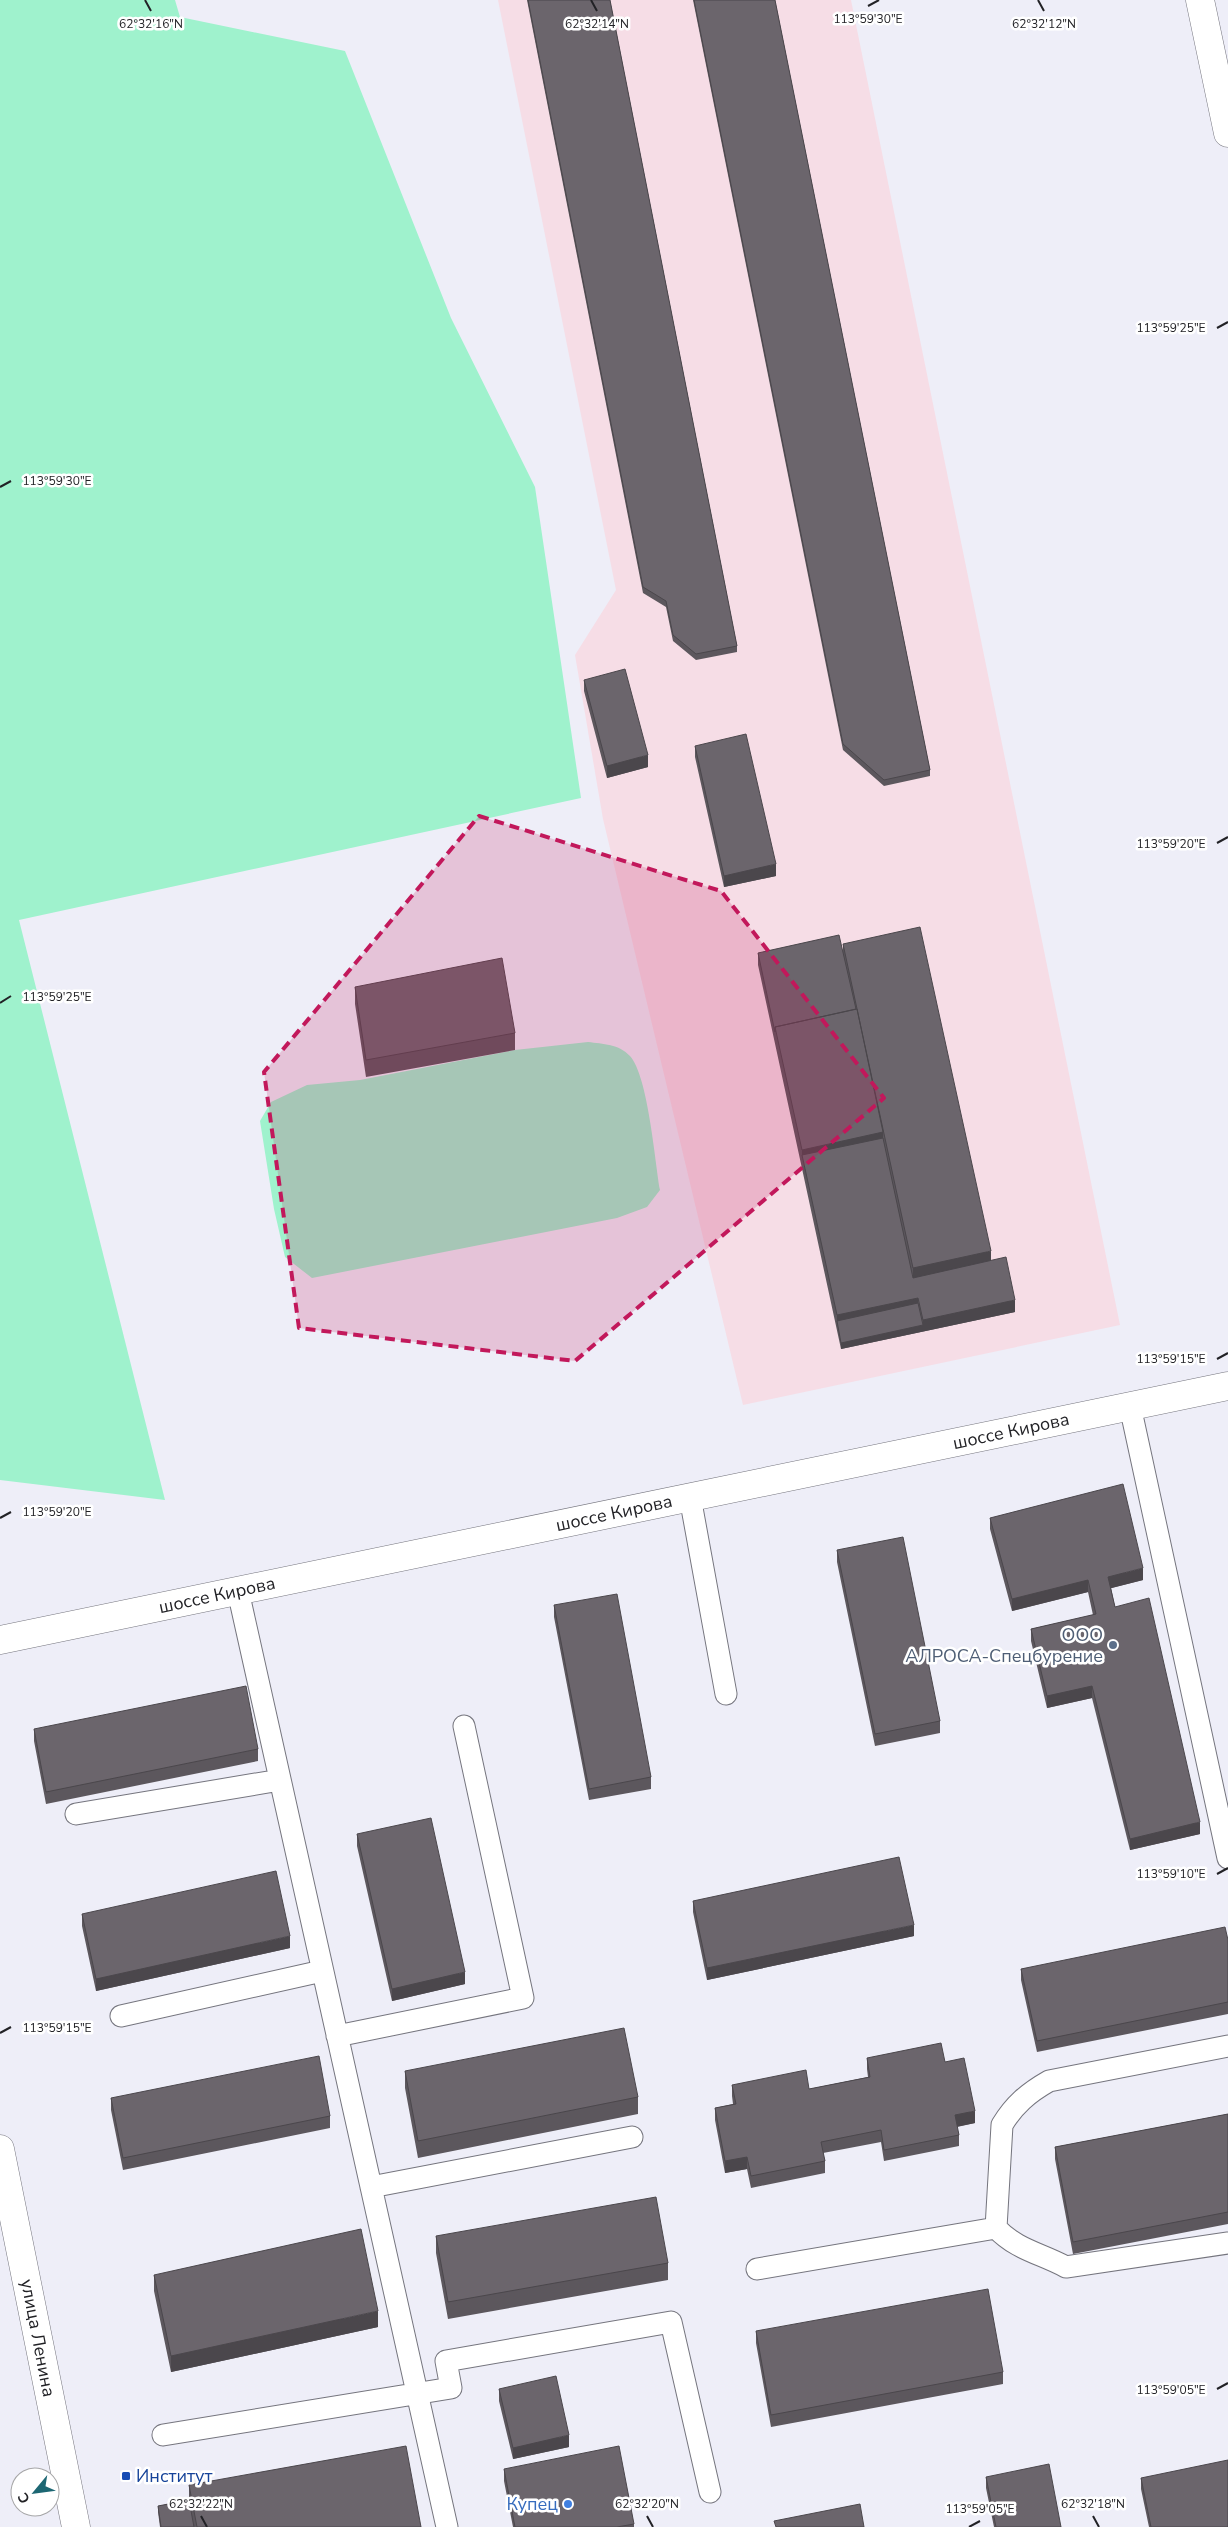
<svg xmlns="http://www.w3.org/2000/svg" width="1228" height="2527" font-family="'Nunito Sans',sans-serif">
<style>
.industrial{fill:#f6dde6}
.green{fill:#9ff2cd}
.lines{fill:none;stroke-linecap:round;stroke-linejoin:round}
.service-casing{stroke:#75757e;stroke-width:23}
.minor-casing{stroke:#75757e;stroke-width:29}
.secondary-casing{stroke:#75757e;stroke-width:29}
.primary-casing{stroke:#75757e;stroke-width:29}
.service{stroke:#fff;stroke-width:21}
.minor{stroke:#fff;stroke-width:28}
.secondary{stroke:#fff;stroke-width:28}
.primary{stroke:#fff;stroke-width:28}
.wall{fill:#5c575d}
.shaded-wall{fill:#4b474c}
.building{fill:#6b656c;stroke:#4b474c}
.marked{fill:#c2185b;fill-opacity:0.2;stroke:#c2185b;stroke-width:4;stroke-dasharray:10 6;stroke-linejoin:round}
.ticks{fill:none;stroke:#222226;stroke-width:2}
.service-dot{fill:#5c6f8a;stroke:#fff;stroke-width:2}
.transit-dot{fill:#1a4fb4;stroke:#fff;stroke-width:2}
.shop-dot{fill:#3f7fe0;stroke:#fff;stroke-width:2}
.labels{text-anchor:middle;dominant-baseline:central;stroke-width:5;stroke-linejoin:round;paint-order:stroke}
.street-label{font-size:18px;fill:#222226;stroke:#fff}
.service-label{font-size:18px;fill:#4e5e75;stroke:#fff;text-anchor:end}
.transit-label{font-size:18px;fill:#164399;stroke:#fff;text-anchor:start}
.shop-label{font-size:18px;fill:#366cbe;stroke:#fff;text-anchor:end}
.ticks-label{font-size:12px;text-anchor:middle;fill:#222226;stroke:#fff;stroke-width:5;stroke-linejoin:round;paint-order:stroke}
</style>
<rect width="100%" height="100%" fill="#eeeef8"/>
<path class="industrial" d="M498 0H851L1120 1325 743 1405 603 819 575 655 616 590Z"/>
<path class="green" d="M0 0H175L180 17 345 51 451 318 535 487 581 798 19 920 165 1500 0 1480Z
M588 1042C603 1044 619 1044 630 1056 648 1076 655 1161 660 1190L647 1207 617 1218 312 1278 285 1257 274 1209 260 1121 271 1102 307 1085 360 1080 515 1050Z"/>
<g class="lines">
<g class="service-casing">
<path id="service" d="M1130 1406 1228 1858
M690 1497 726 1694
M238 1591 447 2527
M76 1814 280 1780
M121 2016 322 1971
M337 2036 523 1998 464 1726
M371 2187 632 2137
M996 2228 1002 2125C1014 2105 1028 2093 1049 2081L1228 2046
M757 2269 996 2228C1017 2250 1040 2253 1066 2267L1228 2243
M163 2435 451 2388 446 2361 671 2322 710 2492"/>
</g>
<g class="minor-casing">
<path id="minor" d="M1200 0 1228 133"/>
</g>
<g class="secondary-casing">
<path id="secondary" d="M0 2149 76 2527"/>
</g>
<g class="primary-casing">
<path id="primary" d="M0 1640 1228 1386"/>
</g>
<use href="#service" class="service"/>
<use href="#minor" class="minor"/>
<use href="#secondary" class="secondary"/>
<use href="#primary" class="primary"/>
</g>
<path class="wall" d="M527 0H610L737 646V652L696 660 673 641 666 607 643 593Z
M693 0H775L930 770V776L884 786 843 750Z
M584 680 648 767 607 778 584 691Z
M695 746 776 876 724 887 695 757Z
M843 944 991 1261 1015 1312 841 1349 758 965V953L843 951Z
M355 987 515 1033V1050L366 1077 355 1004Z
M990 1518 1143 1580 1111 1588 1115 1607 1200 1834 1130 1850 1092 1698 1047 1708 1031 1641V1629L1093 1615 1088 1592 1012 1611 990 1529Z
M837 1550 940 1721V1733L875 1746 837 1562Z
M554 1605 651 1777V1789L589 1800 554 1617Z
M34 1729 258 1749V1761L46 1804 34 1741Z
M357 1834 465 1984 392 2001 357 1846Z
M693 1901 914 1936 707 1980 693 1912Z
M82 1914 290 1948 96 1991 82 1926Z
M1228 1940V2014L1037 2052 1021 1980V1969Z
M867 2058 945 2062 975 2123 957 2127 959 2135V2146L884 2161 881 2142 823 2153 825 2161V2173L751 2188 747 2169 725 2173 715 2120V2108L733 2104 732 2096V2085L809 2089 868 2077 867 2069Z
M405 2071 638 2097V2114L418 2158 405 2088Z
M111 2098 330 2116V2128L123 2170 111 2110Z
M1228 2114V2224L1073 2254 1055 2159V2147Z
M436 2236 668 2263V2280L448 2319 436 2253Z
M154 2275 378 2327 171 2372 154 2291Z
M756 2331 1003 2372V2384L771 2427 756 2343Z
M499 2389 569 2447 513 2459 499 2401Z
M504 2469 634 2524V2527H513L504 2481Z
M986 2477 1061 2527H994L986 2488Z
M1141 2478 1228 2527H1149L1141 2489Z
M189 2485 421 2527H160L158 2512V2506L189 2500Z"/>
<path class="shaded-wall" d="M648 755V767L607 778V766Z
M776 864V876L724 887V876Z
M883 1132V1149L802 1155V1167V1150Z
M991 1251V1272L913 1289V1268Z
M918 1298V1309L837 1321V1327V1315Z
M1015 1300V1312L841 1349V1343L923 1325V1320Z
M1143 1568V1580L1108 1589V1577Z
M1088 1580V1592L1012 1611V1599Z
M1092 1686V1698L1047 1708V1696Z
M1200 1822V1834L1130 1850V1839Z
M914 1925V1936L707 1980V1968Z
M290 1936V1948L96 1991V1979Z
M465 1972V1984L392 2001V1989Z
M975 2111V2123L955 2127V2115Z
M747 2157V2169L725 2173V2161Z
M378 2311V2327L171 2372V2356Z
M569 2435V2447L513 2459V2448Z"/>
<path class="building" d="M528 0H610L737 646 696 654 673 635 666 601 643 587Z
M694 0H775L930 770 884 780 843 744Z
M625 669 648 755 607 766 584 680Z
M746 734 776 864 724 876 695 746Z
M920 927 991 1251 913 1268 843 944Z
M839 935 856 1009 775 1027V1032L758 953Z
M502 958 515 1033 366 1060 355 987Z
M857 1009 883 1132 802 1150 775 1027Z
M883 1138 913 1278 1006 1257 1015 1300 923 1320 918 1298 837 1315 802 1155Z
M918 1303 923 1325 841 1343 837 1321Z
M1123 1484 1143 1568 1108 1577 1115 1607 1149 1598 1200 1822 1130 1839 1092 1686 1047 1696 1031 1629 1096 1614 1088 1580 1012 1599 990 1518Z
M903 1537 940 1721 875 1734 837 1550Z
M617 1594 651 1777 589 1789 554 1605Z
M246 1686 258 1749 46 1792 34 1729Z
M431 1818 465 1972 392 1989 357 1834Z
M899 1857 914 1925 707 1968 693 1901Z
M276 1871 290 1936 96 1979 82 1914Z
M1225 1927 1228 1940V2002L1037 2041 1021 1969Z
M624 2028 638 2097 418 2141 405 2071Z
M941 2043 945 2062 964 2058 975 2111 955 2115 959 2135 884 2150 881 2130 821 2142 825 2161 751 2176 747 2157 725 2161 715 2108 736 2104 732 2085 806 2070 809 2089 870 2077 867 2058Z
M319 2056 330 2116 123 2158 111 2098Z
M1228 2114V2212L1073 2242 1055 2147Z
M656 2197 668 2263 448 2302 436 2236Z
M361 2229 378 2311 171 2356 154 2275Z
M988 2289 1003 2372 771 2415 756 2331Z
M556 2376 569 2435 513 2448 499 2389Z
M406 2446 421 2527H197L189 2485Z
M619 2446 634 2524 617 2527H515L504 2469Z
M1228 2460V2527H1151L1141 2478Z
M1049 2464 1061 2527H996L986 2477Z
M189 2500 194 2527H161L158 2506Z
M860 2504 864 2527H776L774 2521Z"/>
<path class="marked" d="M479 816 721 891 884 1098 575 1361 299 1328 264 1072Z"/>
<path class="ticks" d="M145 0 151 11M591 0 597 11M1038 0 1044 11M868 6 879 0M1217 328 1228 322M0 487 11 481M1217 843 1228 837M0 1003 11 996M1217 1359 1228 1353M0 1518 11 1512M1217 1874 1228 1868M0 2033 11 2027M1217 2389 1228 2383M201 2516 207 2527M647 2516 653 2527M1093 2516 1099 2527M969 2527 980 2521"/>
<circle class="service-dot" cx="1113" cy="1645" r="5"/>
<rect class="transit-dot" x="121" y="2471" width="10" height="10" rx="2.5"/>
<circle class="shop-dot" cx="568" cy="2504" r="5"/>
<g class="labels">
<g class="street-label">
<text transform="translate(1011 1431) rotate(-12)">шоссе Кирова</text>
<text transform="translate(614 1513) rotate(-12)">шоссе Кирова</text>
<text transform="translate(217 1595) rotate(-12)">шоссе Кирова</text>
<text transform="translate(38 2338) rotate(79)">улица Ленина</text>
</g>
<g class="service-label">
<text x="1103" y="1635">ООО<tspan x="1103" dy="21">АЛРОСА-Спецбурение</tspan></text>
</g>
<g class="transit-label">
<text x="136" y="2476">Институт</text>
</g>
<g class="shop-label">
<text x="558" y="2504">Купец</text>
</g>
</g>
<g class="ticks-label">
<text x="868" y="23">113°59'30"E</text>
<text x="597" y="28">62°32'14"N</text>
<text x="151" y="28">62°32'16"N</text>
<text x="1044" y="28">62°32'12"N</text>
<text x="1171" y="332">113°59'25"E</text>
<text x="57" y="485">113°59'30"E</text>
<text x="1171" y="848">113°59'20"E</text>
<text x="57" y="1001">113°59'25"E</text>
<text x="1171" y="1363">113°59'15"E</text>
<text x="57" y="1516">113°59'20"E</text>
<text x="1171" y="1878">113°59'10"E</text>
<text x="57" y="2032">113°59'15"E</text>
<text x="1171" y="2394">113°59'05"E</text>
<text x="201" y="2508">62°32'22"N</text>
<text x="647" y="2508">62°32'20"N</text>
<text x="1093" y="2508">62°32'18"N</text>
<text x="980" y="2513">113°59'05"E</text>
</g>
<g transform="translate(35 2492) rotate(241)"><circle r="24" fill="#ffffff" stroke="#a7a7a8"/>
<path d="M0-4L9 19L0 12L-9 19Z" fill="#1d6773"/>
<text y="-8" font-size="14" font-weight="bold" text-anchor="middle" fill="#222226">С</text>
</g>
</svg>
